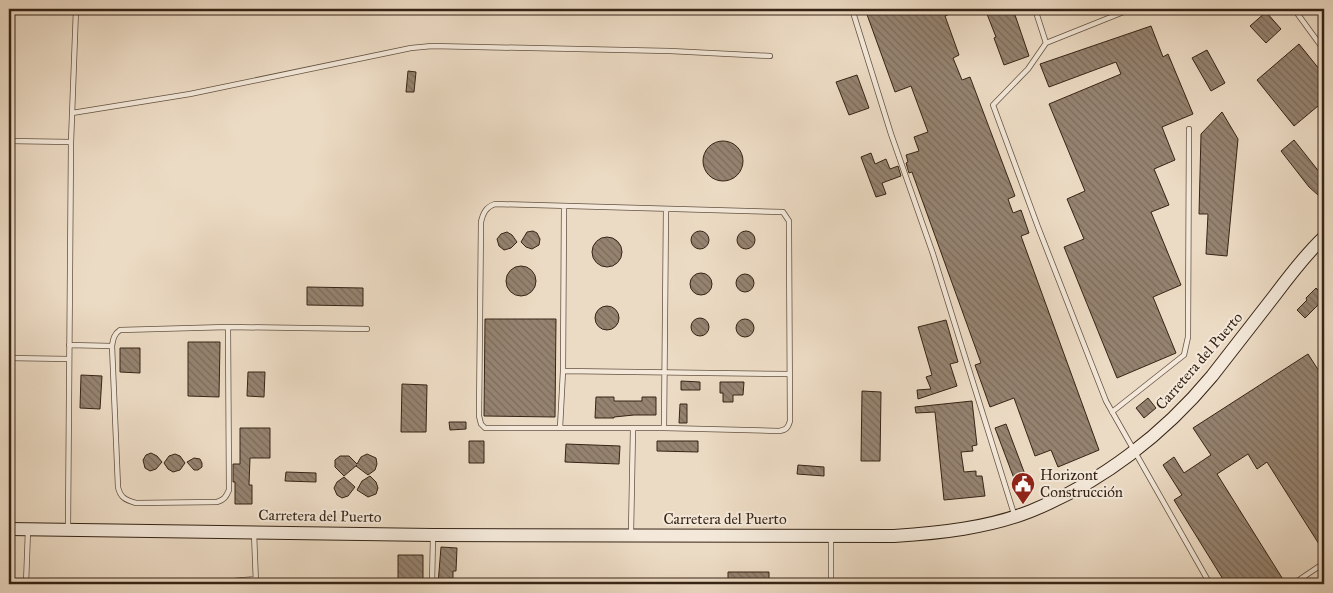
<svg xmlns="http://www.w3.org/2000/svg" width="1333" height="593" font-family="'IM FELL Great Primer',serif">
<style>
.building{fill:url(#building-back-hatch);stroke:#362416}
.lines{fill:none;stroke-linecap:round;stroke-linejoin:round}
.service-casing{stroke:#645242;stroke-width:6}
.secondary-casing{stroke:#362416;stroke-width:14}
.service{stroke:#f3e8d9;stroke-width:4.5}
.secondary{stroke:#f3e8d9;stroke-width:12}
.labels{text-anchor:middle;dominant-baseline:central;stroke-width:4;stroke-linejoin:round;paint-order:stroke}
.street-label{font-size:15px;fill:#362416;stroke:#f3e8d9}
.poi-label{font-size:15px;fill:#362416;stroke:#f3e8d9;text-anchor:start}
</style>
<defs>
<pattern id="building-back-hatch" width="6" height="6" patternUnits="userSpaceOnUse" patternTransform="scale(1.25)"><rect width="6" height="6" fill="#958370"/><path d="M-1 5l2 2M0 0l6 6M5-1l2 2" fill="none" stroke="#7a6b5b"/></pattern>
</defs>
<rect width="100%" height="100%" fill="#ecdbc4"/>
<filter id="stains"><feTurbulence type="fractalNoise" baseFrequency=".004" numOctaves="4"/><feColorMatrix values="0 0 0 0 .2 0 0 0 0 .09 0 0 0 0 .02 0 0 0 .5 -.17"/></filter>
<radialGradient id="worn" r=".72"><stop offset=".6" stop-color="#630" stop-opacity="0"/><stop offset="1" stop-color="#630" stop-opacity=".3"/></radialGradient>
<path class="building" d="M865 9H962L945 16 959 55 953 58 962 80 970 77 1015 196 1008 199 1013 213 1021 210 1029 233 1021 236 1099 450 1058 467 1051 450 1035 456 1014 398 990 407 975 365 981 363 912 172 909 173 906 163 908 162 906 155 919 151 914 137 928 132 911 86 895 92Z
M985 9H1013L1029 56 1004 65 994 38 996 37Z
M1266 12 1281 29 1266 43 1250 26Z
M1151 26 1163 57 1168 54 1193 114 1162 127 1175 160 1154 169 1169 205 1151 212 1181 285 1153 297 1176 353 1117 378 1064 247 1084 239 1067 199 1085 191 1049 104 1121 74 1116 62 1049 87 1040 64Z
M1299 44 1324 75V101L1294 126 1257 80Z
M1207 50 1225 83 1211 91 1192 58Z
M408 71 416 72 414 92H406Z
M857 75 869 108 849 115 836 82Z
M1222 112 1238 139 1227 256 1206 254 1208 214H1199L1201 134Z
M1294 140 1324 178V188L1318 195 1309 187 1281 151Z
M703 161a20 20 0 1 1 40 0a20 20 0 1 1-40 0Z
M871 153 875 164 886 159 890 169 898 166 901 176 882 183 886 194 876 197 861 157Z
M533 231 537 233 540 239 539 245 532 249 526 247 521 242 527 232Z
M691 240a9 9 0 1 1 18 0a9 9 0 1 1-18 0Z
M737 240a9 9 0 1 1 18 0a9 9 0 1 1-18 0Z
M507 232 512 235 517 242 511 248 504 250 499 246 497 239 501 234Z
M592 252a15 15 0 1 1 30 0a15 15 0 1 1-30 0Z
M506 281a15 15 0 1 1 30 0a15 15 0 1 1-30 0Z
M690 284a11 11 0 1 1 22 0a11 11 0 1 1-22 0Z
M736 283a9 9 0 1 1 18 0a9 9 0 1 1-18 0Z
M307 287 363 288V306L307 305Z
M1316 288 1324 296V299L1305 318 1297 310 1307 300 1306 298Z
M595 318a12 12 0 1 1 24 0a12 12 0 1 1-24 0Z
M691 327a9 9 0 1 1 18 0a9 9 0 1 1-18 0Z
M485 319H556L555 417 484 416Z
M736 328a9 9 0 1 1 18 0a9 9 0 1 1-18 0Z
M946 320 958 362 950 364 957 386 918 399 917 390 931 389 926 377 932 375 918 327Z
M188 342H220L219 397 188 396Z
M120 348H140V373L120 372Z
M1308 354 1324 379V552L1267 462 1257 469 1248 454 1217 474 1284 581 1279 584H1226L1174 500 1182 495 1163 465 1174 457 1184 473 1211 455 1193 428Z
M248 372H265L264 397 247 396Z
M81 375 102 376 100 409 80 408Z
M681 381 700 382V390H681Z
M720 382H744L743 395H733V402H723V393H720Z
M402 384 427 385 426 432H401Z
M862 391 881 392 880 461H861Z
M596 397H614V401H642V397H656V415H634L614 417V418H595Z
M1148 398 1156 408 1144 418 1136 408Z
M972 401 977 445 972 446 973 451 961 452 964 472 976 471V476H982L985 496 944 500 935 412 916 413 915 407Z
M680 404H687V423H679Z
M449 422H466V429L450 430Z
M1006 424 1029 485 1018 489 995 428Z
M240 428H270V458H250L249 485H252V504H235V482H233V464H240Z
M469 441H484V463H469Z
M657 441H698V452L657 451Z
M566 444 620 446 619 464 565 462Z
M151 453 157 456 162 462 156 469 150 471 145 468 143 460 146 455Z
M175 454 180 456 185 463 180 470 173 472 168 469 164 463 169 456Z
M367 454 376 458 377 464 375 470 368 475 356 466 357 465 344 476 335 467V460L340 456H349L357 464 361 457Z
M194 458 200 459 202 463V467L198 470H194L187 462Z
M798 465 824 467V476L797 474Z
M286 472 316 473V482L285 481Z
M370 476 376 482 378 488 376 494 368 497 357 490 362 481Z
M344 477 355 487 348 496 342 498 337 495 334 488 337 482Z
M441 547 457 548 456 571H453V584H438Z
M398 555H423V584H398Z
M728 572H769V584H728Z"/>
<g class="lines">
<g class="service-casing">
<path id="service" d="M852 9 891 134 933 254 1014 514
M1035 9 1046 43
M1294 9 1324 50
M1126 11 1046 43 1028 69 993 105 1038 227 1106 401 1210 584
M72 113 190 94 411 48 432 46 670 51 770 56
M9 141 71 142
M228 327 229 490C226 497 224 500 217 502L136 503C125 500 120 497 118 487L112 346C113 339 114 334 120 330L228 327 367 329
M69 345 112 346
M9 358 68 359
M563 371 789 374
M1112 412 1184 355 1188 337 1189 129
M560 428 563 371 564 207
M664 428 779 431C786 430 788 428 790 421L789 232V221L783 212 495 204C486 207 483 213 481 222L479 416 481 424 485 428H664L666 209
M68 528 71 142 76 9
M254 533 256 584
M631 533 633 429
M831 537V584
M26 584 28 530
M93 584H199L256 579
M432 584 433 536
M1293 584 1324 563"/>
</g>
<g class="secondary-casing">
<path id="secondary" d="M9 529 433 535 894 536C940 533 988 528 1031 511 1102 482 1164 434 1212 376 1233 349 1254 322 1275 295 1290 275 1306 254 1324 237"/>
</g>
<use href="#service" class="service"/>
<use href="#secondary" class="secondary"/>
</g>
<defs>
<g id="civic-pin" transform="scale(1.25)"><path d="M0 17L-7.5 6A9.5 9.5 0 1 1 7.5 6Z" fill="#8f2418" stroke="#f3e8d9"/><path d="M-.6-6.5H3V-4.5H.6V-3L4-1V1h2V6H-6V1h2V-1L-.6-3ZM-1.2 2.5V6h2.4V2.5Z" fill="#fff"/></g>
</defs>
<g fill-rule="evenodd">
<use href="#civic-pin" x="1023" y="484"/>
</g>
<g class="labels">
<g class="street-label">
<text transform="translate(1199 361) rotate(-49)">Carretera del Puerto</text>
<text transform="translate(320 516) rotate(1)">Carretera del Puerto</text>
<text x="725" y="519">Carretera del Puerto</text>
</g>
<g class="poi-label">
<text x="1040" y="475">Horizont<tspan x="1040" dy="17">Construcción</tspan></text>
</g>
</g>
<rect width="1333" height="593" fill="none" stroke="#ecdbc4" stroke-width="30"/>
<rect x="10" y="10" width="1313" height="573" fill="none" stroke="#362416" stroke-width="2.5"/>
<rect x="15" y="15" width="1303" height="563" fill="none" stroke="#362416"/>
<rect width="100%" height="100%" filter="url(#stains)"/>
<rect width="100%" height="100%" fill="url(#worn)"/>
</svg>
